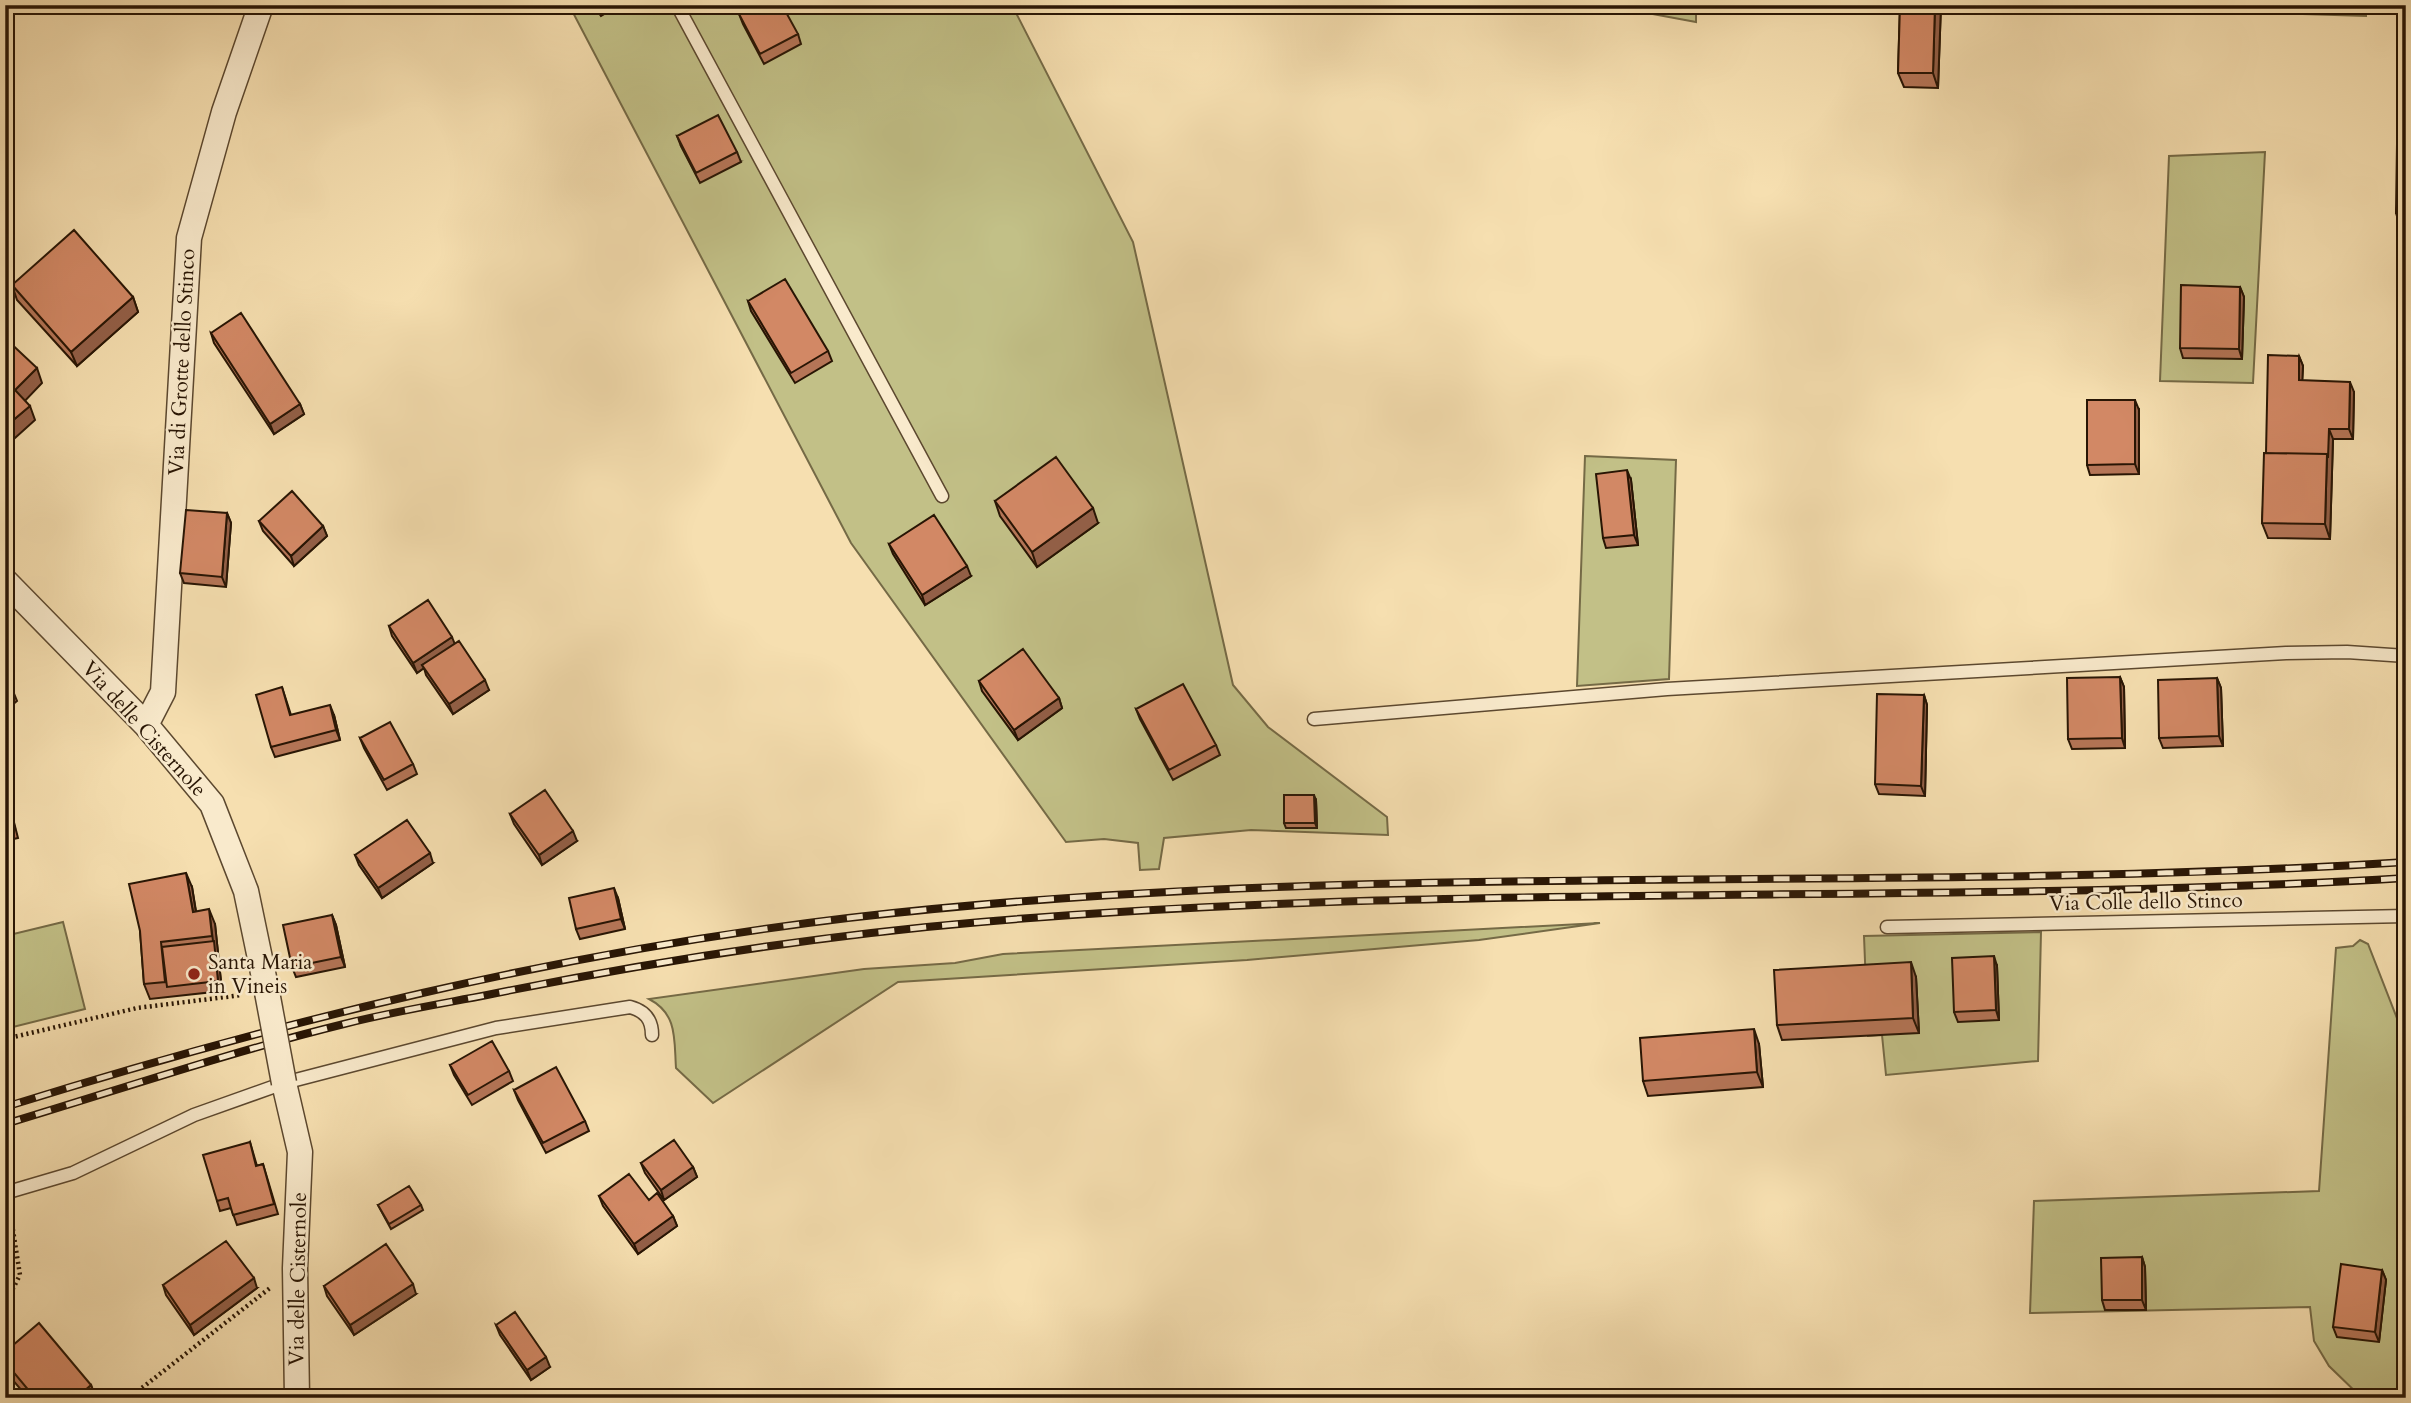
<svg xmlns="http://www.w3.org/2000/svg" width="2411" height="1403" font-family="Cardo,serif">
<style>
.green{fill:#c2c087;stroke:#756a46;stroke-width:2;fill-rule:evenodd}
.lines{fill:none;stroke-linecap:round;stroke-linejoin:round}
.lane-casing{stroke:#5c482f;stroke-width:15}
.street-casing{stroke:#5c482f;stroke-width:27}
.path{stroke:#281504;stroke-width:4.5;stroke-dasharray:2 3.5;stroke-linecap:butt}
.lane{stroke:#f9eacc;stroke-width:12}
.street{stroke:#f9eacc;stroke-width:24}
.rail-casing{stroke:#281504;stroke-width:8}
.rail{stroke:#f9eacc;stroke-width:5;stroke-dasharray:16;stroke-linecap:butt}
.street-bridge-casing{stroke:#5c482f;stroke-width:27;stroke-linecap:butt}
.street-bridge{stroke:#f9eacc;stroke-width:24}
.wall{fill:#b57557;stroke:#281504;stroke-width:2}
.shaded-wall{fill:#935f47;stroke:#281504;stroke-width:2}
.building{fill:#d28865;stroke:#281504;stroke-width:2}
.poi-dot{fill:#8f2418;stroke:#f9eacc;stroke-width:2.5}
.labels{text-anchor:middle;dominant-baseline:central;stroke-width:5;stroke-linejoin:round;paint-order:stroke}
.street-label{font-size:21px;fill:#281504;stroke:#f9eacc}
.poi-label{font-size:21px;fill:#281504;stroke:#f9eacc;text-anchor:start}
</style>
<rect width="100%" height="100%" fill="#f6dfb0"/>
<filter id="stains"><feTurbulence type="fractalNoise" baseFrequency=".00286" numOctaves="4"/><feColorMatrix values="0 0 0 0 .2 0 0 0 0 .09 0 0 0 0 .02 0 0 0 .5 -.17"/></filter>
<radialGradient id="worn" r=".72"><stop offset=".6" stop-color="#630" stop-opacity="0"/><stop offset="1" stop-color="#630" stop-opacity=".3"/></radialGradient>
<path class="green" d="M569 5H594L601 16 619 5H1012L1133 242 1233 685 1268 727 1387 817 1388 835 1251 830 1164 838 1159 869 1140 870 1138 843 1104 839 1066 842 851 543ZM681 146 741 161 700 182Z
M1604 5H1696V22Z
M2271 5H2366V16L2271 13Z
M2265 152 2253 383 2160 381 2169 156Z
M1585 456 1676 460 1669 679 1577 686Z
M63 922 85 1009 5 1029V936Z
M1600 923 1479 940 1247 960 898 982 713 1103 676 1068C674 1040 678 1014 649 999L864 969 955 963 1003 954Z
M2041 932 2038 1061 1886 1075 1882 1035 1868 1036 1864 936Z
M2360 940 2368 944 2400 1026 2406 1024V1398H2362L2329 1366 2314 1341 2310 1307 2030 1313 2034 1201 2319 1191 2336 948 2353 946Z"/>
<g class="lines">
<g class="lane-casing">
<path id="lane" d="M677 5 942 496
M1314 719 1667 689 2286 653 2347 652 2406 656
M1887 927 2406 916
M5 1193 73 1173 194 1115 284 1083 496 1028 630 1007C645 1011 652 1019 652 1035"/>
</g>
<g class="street-casing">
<path id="street" d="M5 581 146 725 212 804 246 891 267 992
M146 725 163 692 189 238 224 112 261 5
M284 1083 300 1152 295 1268 297 1398"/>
</g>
<path class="path" d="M5 1039 137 1008 242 995
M5 1304 20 1275 10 1211
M129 1398 270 1288"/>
<use href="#lane" class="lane"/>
<use href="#street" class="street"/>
<g class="rail-casing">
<path id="rail" d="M5 1107C281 1021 561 952 848 918 1365 858 1887 895 2406 862
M5 1124C118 1090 230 1052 344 1024 391 1012 440 1004 487 995 650 962 815 936 981 922 1455 881 1931 906 2406 878"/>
</g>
<use href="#rail" class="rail"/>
<g class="street-bridge-casing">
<path id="street-bridge" d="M267 992 284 1083"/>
</g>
<use href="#street-bridge" class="street-bridge"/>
</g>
<path class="wall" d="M594 5H619L601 16Z
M1900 5H1941L1938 88 1904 87 1898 73Z
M739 14 798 34 801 44 764 64 743 24Z
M677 136 737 152 741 162 700 183 681 146Z
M2406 144V224L2399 223 2396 213Z
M12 285 133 297 138 312 77 366 17 300Z
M2240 287 2244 297 2242 359 2183 358 2180 348Z
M748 301 828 351 832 361 795 383 751 311Z
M211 333 300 404 304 414 274 434 214 343Z
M2299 356 2303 366 2302 381 2354 392 2353 439H2333L2330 539 2268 538 2262 523 2266 453Z
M2139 410V474L2090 475 2087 465Z
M1631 480 1638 545 1606 548 1603 538Z
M995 501 1098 523 1037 567 1000 516Z
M227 513 231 523 226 587 184 583 180 573Z
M259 521 323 526 327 536 294 566 263 531Z
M889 544 971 576 925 605 893 554Z
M389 626 455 644 489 690 453 714 426 675 424 668 417 673 392 636Z
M2120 677 2124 687 2125 748 2072 749 2068 739Z
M2217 678 2221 688 2223 746 2163 748 2159 738Z
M979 681 1059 698 1062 708 1018 740 982 691Z
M282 687 291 715H334L340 740 275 757 271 747Z
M1924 695 1927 705 1925 796 1879 794 1875 784Z
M1136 709 1216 745 1220 755 1173 780 1140 719Z
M360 738 413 764 417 774 387 790 364 748Z
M5 787 18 838 5 841Z
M1316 800 1317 828H1286L1284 823Z
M510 814 577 841 542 865 514 824Z
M355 855 433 863 382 898 359 865Z
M192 887 196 911 215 924 222 991 150 999 144 984 140 931Z
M618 898 625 929 580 939 576 929Z
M332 915 336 925 345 967 296 977 292 967Z
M1997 966 1999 1020 1958 1022 1954 1012Z
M1916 977 1919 1033 1782 1040 1777 1025Z
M1759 1044 1763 1087 1648 1096 1643 1081Z
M450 1065 509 1071 513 1081 472 1105 454 1075Z
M514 1090 585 1121 589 1131 546 1153 518 1100Z
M250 1142 257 1166 263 1164 278 1214 237 1225 231 1208 220 1211 217 1201Z
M641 1163 693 1167 697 1177 664 1200 645 1173Z
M599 1196 649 1200 673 1216 677 1226 638 1254 603 1206Z
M378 1205H421L423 1210 391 1229Z
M2142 1257 2145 1267 2146 1310H2105L2102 1300Z
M2382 1270 2386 1280 2379 1342 2337 1337 2333 1327Z
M163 1285 257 1288 194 1335 166 1295Z
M324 1286 416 1294 354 1335 327 1296Z
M496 1325 550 1367 531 1380 500 1335Z
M5 1352 91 1385 96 1398H28L5 1371Z"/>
<path class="shaded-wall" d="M1935 5H1941L1938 88 1933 73Z
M2240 287 2244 297 2242 359 2239 349Z
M133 297 138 312 77 366 71 352Z
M2299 356 2303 366 2302 390 2299 380Z
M37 368 42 383 21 405 15 390Z
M2350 382 2354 392 2353 439 2349 429Z
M2135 400 2139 410V474L2135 464Z
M300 404 304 414 274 434 270 424Z
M30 406 35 420 5 447V427Z
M2329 429 2333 439 2330 539 2325 524 2327 454Z
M1627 470 1631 480 1638 545 1634 535Z
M1093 508 1098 523 1037 567 1032 552Z
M227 513 231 523 226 587 222 577Z
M323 526 327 536 294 566 291 556Z
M967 566 971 576 925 605 922 595Z
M452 637 456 647 422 665 424 668 417 673 413 663Z
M2120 677 2124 687 2125 748 2122 738Z
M2217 678 2221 688 2223 746 2219 736Z
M485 680 489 690 453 714 449 704Z
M11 686 17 701 5 711V692Z
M1924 695 1927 705 1925 796 1921 786Z
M1059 698 1062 708 1018 740 1014 730Z
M330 705 334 715 340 740 336 730Z
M1314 795 1316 800 1317 828 1315 823Z
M573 831 577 841 542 865 539 855Z
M430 853 433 863 382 898 378 888Z
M186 873 192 887 198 926 193 912Z
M614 888 618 898 625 929 621 919Z
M209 909 215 924 222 991 218 981Z
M332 915 336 925 345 967 341 957Z
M1994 956 1997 966 1999 1020 1996 1010Z
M1911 962 1916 977 1919 1033 1913 1018Z
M1754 1029 1759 1044 1763 1087 1757 1072Z
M693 1167 697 1177 664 1200 661 1190Z
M673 1216 677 1226 638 1254 634 1244Z
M2142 1257 2145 1267 2146 1310 2142 1300Z
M2382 1270 2386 1280 2379 1342 2375 1332Z
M254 1278 257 1288 194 1335 190 1325Z
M413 1284 416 1294 354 1335 350 1325Z
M546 1357 550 1367 531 1380 527 1370Z
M91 1385 96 1398H76Z"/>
<path class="building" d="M756 5H782L798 34 760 54 739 14Z
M1900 5H1935L1933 73H1898Z
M718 115 737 152 696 173 677 136Z
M2397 144H2406V214L2396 213Z
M74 230 133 297 71 352 12 285Z
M785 279 828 351 791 373 748 301Z
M2181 285 2240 287 2239 349 2180 348Z
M241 313 300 404 270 424 211 333Z
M5 338 37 368 15 390 30 406 5 427Z
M2268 355 2299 356V380L2350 382 2349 429H2329L2328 458 2327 454 2266 453Z
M2087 400H2135V464L2087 465Z
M2264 453 2327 454 2325 524 2262 523Z
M1056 457 1093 508 1032 552 995 501Z
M1627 470 1634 535 1603 538 1596 474Z
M292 491 323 526 291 556 259 521Z
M186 510 227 513 222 577 180 573Z
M934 515 967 566 922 595 889 544Z
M428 600 452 637 413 663 389 626Z
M459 641 485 680 449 704 422 665Z
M1023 649 1059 698 1014 730 979 681Z
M2120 677 2122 738 2068 739 2067 678Z
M2217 678 2219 736 2159 738 2158 680Z
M5 679 11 686 5 692Z
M1183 684 1216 745 1169 770 1136 709Z
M282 687 290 715 330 705 336 730 271 747 256 695Z
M1877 694 1924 695 1921 786 1875 784Z
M390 722 413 764 384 780 360 738Z
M5 790 15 828 5 830Z
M545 790 573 831 539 855 510 814Z
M1284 795H1314L1315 823H1284Z
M407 820 430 853 378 888 355 855Z
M186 873 193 912 209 909 212 936 161 942 165 982 144 984 140 931 129 884Z
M614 888 621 919 576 929 569 898Z
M332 915 341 957 292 967 283 925Z
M214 941 218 981 167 987 162 947Z
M1994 956 1996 1010 1954 1012 1952 958Z
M1911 962 1913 1018 1777 1025 1774 970Z
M1754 1029 1757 1072 1643 1081 1640 1038Z
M492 1041 509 1071 468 1095 450 1065Z
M556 1067 585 1121 543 1143 514 1090Z
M674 1140 693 1167 661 1190 641 1163Z
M250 1142 256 1166 263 1164 274 1204 233 1215 228 1198 217 1201 203 1155Z
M629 1174 649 1200 657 1193 673 1216 634 1244 599 1196Z
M409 1186 421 1205 389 1224 378 1205Z
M226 1241 254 1278 190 1325 163 1285Z
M386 1244 413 1284 350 1325 324 1286Z
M2142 1257V1300H2102L2101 1258Z
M2341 1264 2382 1270 2375 1332 2333 1327Z
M515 1312 546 1357 527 1370 496 1325Z
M39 1323 91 1385 76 1398H35L5 1362V1352Z
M381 1393 383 1398H372Z"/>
<circle class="poi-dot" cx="194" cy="974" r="7"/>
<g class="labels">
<g class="street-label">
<text transform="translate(182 362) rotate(-87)">Via di Grotte dello Stinco</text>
<text transform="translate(144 729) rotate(48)">Via delle Cisternole</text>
<text transform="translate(2146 902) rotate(-1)">Via Colle dello Stinco</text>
<text transform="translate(298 1279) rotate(-89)">Via delle Cisternole</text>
</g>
<g class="poi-label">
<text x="208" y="962">Santa Maria<tspan x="208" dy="24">in Vineis</tspan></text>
</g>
</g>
<rect width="2411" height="1403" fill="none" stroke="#f6dfb0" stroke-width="28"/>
<rect x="7" y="7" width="2397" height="1389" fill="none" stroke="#281504" stroke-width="3.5"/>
<rect x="14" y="14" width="2383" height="1375" fill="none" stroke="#281504" stroke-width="2"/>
<rect width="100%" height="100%" filter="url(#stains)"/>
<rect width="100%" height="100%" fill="url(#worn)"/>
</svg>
